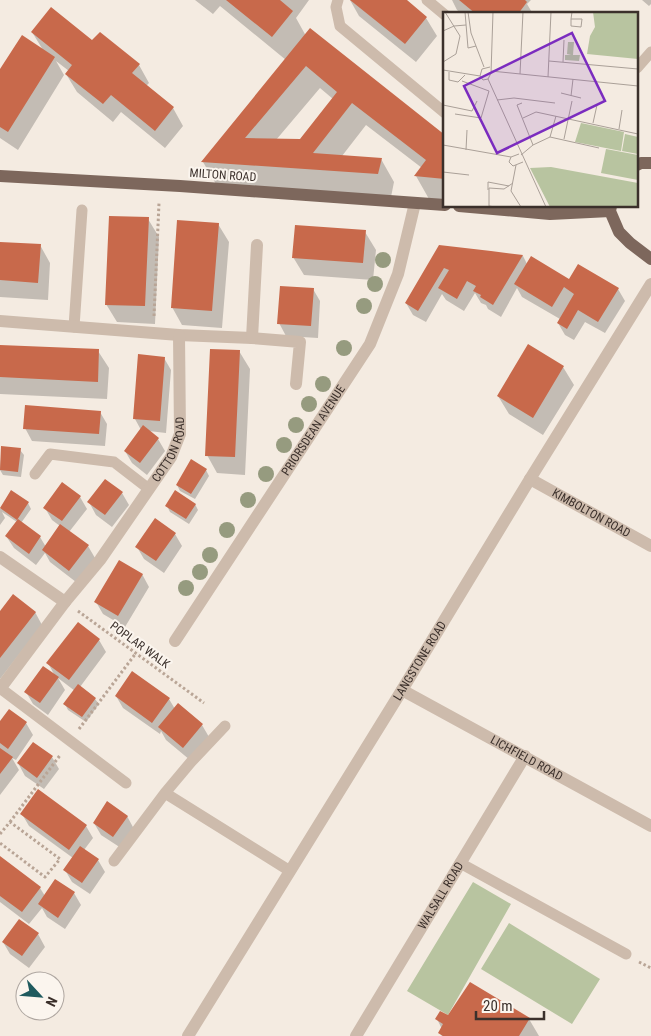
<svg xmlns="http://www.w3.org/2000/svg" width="651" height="1036" font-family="'Roboto Condensed',sans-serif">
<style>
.green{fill:#b8c4a0}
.shadow{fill:#0003;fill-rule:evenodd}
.building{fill:#c8694b;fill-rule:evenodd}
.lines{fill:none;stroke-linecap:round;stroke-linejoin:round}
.path{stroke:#b9a596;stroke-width:3;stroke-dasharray:2.5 2.5;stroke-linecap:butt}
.lane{stroke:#cdbbac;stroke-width:11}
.street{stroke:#cdbbac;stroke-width:12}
.primary{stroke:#7d675c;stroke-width:12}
.tree{fill:#969b7f}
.labels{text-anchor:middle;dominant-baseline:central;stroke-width:4;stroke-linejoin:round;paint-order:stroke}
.street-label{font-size:12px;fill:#3b302b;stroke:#fbf5ee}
.inset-road{fill:none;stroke:#aaa098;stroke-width:1}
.view{fill:#7b2cbf;fill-opacity:0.15;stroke:#7b2cbf;stroke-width:2.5}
.inset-edge{fill:none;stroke:#3b302b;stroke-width:2.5}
</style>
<rect width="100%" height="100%" fill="#f4ebe1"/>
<path class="green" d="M473 882 511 904 448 1015 407 991Z
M509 923 600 979 572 1024 481 969Z"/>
<path class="shadow" d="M195 0H309L296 18 306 36 445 136V200L429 199 416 176 422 168 366 125 342 156 381 159 394 182 391 197 216 184 203 162 286 60 220 6 213 14ZM320 88 333 99 300 140H276Z
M350 0H405L426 18 437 36 416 62 359 16Z
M452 0H531L527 4 533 14H462L457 10Z
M642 0H651V4L649 6Z
M32 32 92 42 139 65 149 83 146 86 173 108 183 126 165 148 121 112 113 122 77 92 66 74 69 71 56 61 64 75 18 150 0 138V71L43 50Z
M148 219 159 237 155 324 117 322 106 304Z
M218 224 229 242 222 328 182 325 172 307Z
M365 232 376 250 373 280 304 275 293 257Z
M0 243 40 245 50 263 48 300 0 297Z
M440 246 523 256 527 264 569 281 618 289 625 301 605 333 585 322 574 340 565 335 558 323 560 319 522 297 517 288 501 317 488 309 486 305 481 303 475 293 464 311 446 300 442 294 426 322 413 315 406 303Z
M313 289 320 301 318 338 286 336 279 323Z
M0 346 98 351 109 368 107 399 0 394Z
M239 351 250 369 245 475 217 473 207 455Z
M164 358 171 370 166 433 149 431 158 439 165 451 147 475 132 463 125 451 141 430 135 419Z
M563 367 574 385 543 435 509 414 498 396Z
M100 412 107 424 105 446 32 441 25 428Z
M2 448 20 450 24 455 21 477 3 475 0 470Z
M206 470 209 476 195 499 180 491 177 485Z
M11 492 28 503 31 509 21 523 40 537 46 547 60 526 52 520 45 508 80 497 87 509 69 532 88 546 95 558 76 582 50 562 45 553 36 565 14 548 6 536 17 522 2 512 5 518 0 525V509Z
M122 493 129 505 112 527 96 515 89 502Z
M195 504 198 510 189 524 170 512 167 506Z
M156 520 175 534 182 546 164 573 144 559 137 547Z
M142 574 149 587 125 627 103 614 96 602Z
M35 612 42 625 0 679V613Z
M78 624 99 640 106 652 80 687 95 699 99 704 86 722 68 710 65 704 75 691 58 678 65 690 48 715 33 704 26 692 55 676 48 663Z
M116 696 169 699 175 709 202 725 209 737 190 760 166 740 161 731 160 734 123 708Z
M9 710 26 723 33 735 16 760 12 758 19 770 0 795V723Z
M52 757 59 769 44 789 25 776 18 763Z
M22 814 86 826 93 838 84 850 98 860 105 872 90 894 72 882 65 870 73 858 29 826Z
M127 816 134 829 121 848 101 835 94 823Z
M0 858 40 888 45 896 74 893 81 905 65 929 47 917 42 908 29 924 0 902Z
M38 934 45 947 29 968 10 954 3 942Z
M449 1017 529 1019 539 1036H442L440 1033 442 1029 437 1019Z"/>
<path class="building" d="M226 0H280L293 11 272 37Z
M350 0H407L427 17 405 44Z
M459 0H525L527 2 518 14H476Z
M51 7 92 40 100 32 140 64 132 73 174 107 155 131 111 95 103 104 65 74 72 65 31 32Z
M310 28 445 135V179L414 176 426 160 352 103 313 153 382 158 378 174 201 162ZM306 66 337 92 300 139 245 138Z
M22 35 55 57 8 132 0 127V69Z
M109 216 149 217 145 306 105 305Z
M177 220 219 223 212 311 171 308Z
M295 225 366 230 363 263 292 258Z
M0 242 41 244 38 283 0 280Z
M439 245 491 251 523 255 493 305 480 297 481 295 473 291 476 286 467 281 457 299 438 288 449 270 444 268 418 311 405 303Z
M531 256 569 279 578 264 619 288 598 322 578 310 567 329 557 323 574 294 564 287 552 307 514 284Z
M280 286 314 288 311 326 277 324Z
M528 344 564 366 533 418 497 396Z
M0 345 99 349 98 382 0 377Z
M210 349 240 350 235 457 205 456Z
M138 354 165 357 160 421 133 419Z
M25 405 101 411 99 434 23 429Z
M143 425 159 438 140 463 124 451Z
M1 446 21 448 18 472 0 470Z
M191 459 207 469 191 494 176 485Z
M105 479 123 492 105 515 87 502Z
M62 482 81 496 62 521 43 508Z
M11 490 29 502 17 520 0 508Z
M175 490 196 504 186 519 165 506Z
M155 518 176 533 156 561 135 547Z
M18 519 41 536 29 554 5 536Z
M60 524 89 545 69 571 42 550Z
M119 560 143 574 118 616 94 602Z
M13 594 36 612 0 658V611Z
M78 622 100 639 69 680 46 663Z
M43 666 59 677 40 703 24 692Z
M132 671 170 698 152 723 115 696Z
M78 684 96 698 82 717 63 704Z
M178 703 203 724 183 748 158 727Z
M9 709 27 722 8 749 0 743V721Z
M33 742 53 756 37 778 17 763Z
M0 748 13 757 0 774Z
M38 789 87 825 69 850 20 814Z
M107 801 128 816 113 837 93 823Z
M80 846 99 859 82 883 63 870Z
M0 856 41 887 22 912 0 896Z
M55 879 75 892 58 918 38 904Z
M19 919 39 933 22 956 2 942Z
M470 982 530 1018 519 1036H443L438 1033 443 1024 435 1019 440 1011 448 1015Z"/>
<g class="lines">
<path class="path" d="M154 316 159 203
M78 611 204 703
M79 729 136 653
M10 822 61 754
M0 834 10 822 60 859 45 877 0 843
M639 962 651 968"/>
<path class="lane" d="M338 0 336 7 340 26 445 113
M427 0 445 15
M637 68 651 52
M74 327 82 210
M35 474 50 454 114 462 149 489
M0 688 126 783
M165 793 290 871
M114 861 165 793 191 762 225 726
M460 863 626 954"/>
<g class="street">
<path d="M0 321 179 335 252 338 300 342 296 384"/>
<path d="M252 338 257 245"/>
<path id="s1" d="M530 479 651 546"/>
<path d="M0 557 65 602"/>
<path id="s2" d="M175 641 370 344 398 274 415 203"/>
<path id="s3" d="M0 689 65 602 100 560 171 457 180 434 179 335"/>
<path id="s4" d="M402 690 651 826"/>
<path id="s5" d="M188 1036 402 690 530 479 651 284"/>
<path id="s6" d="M356 1036 525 756"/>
</g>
<path class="primary" d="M637 165 641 163H651
M0 176 180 186 445 205
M459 206 550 214 610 211
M611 206 610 211 619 232 630 243 651 259"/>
</g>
<g class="tree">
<circle cx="383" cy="260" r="8"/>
<circle cx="375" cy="284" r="8"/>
<circle cx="364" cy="306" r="8"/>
<circle cx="344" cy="348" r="8"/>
<circle cx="323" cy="384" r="8"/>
<circle cx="309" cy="404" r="8"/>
<circle cx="296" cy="425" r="8"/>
<circle cx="284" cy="445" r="8"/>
<circle cx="266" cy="474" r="8"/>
<circle cx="248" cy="500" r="8"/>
<circle cx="227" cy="530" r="8"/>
<circle cx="210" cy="555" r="8"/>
<circle cx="200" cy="572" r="8"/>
<circle cx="186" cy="588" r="8"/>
</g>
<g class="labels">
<g class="street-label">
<text transform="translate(223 175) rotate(4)">MILTON ROAD</text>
<text stroke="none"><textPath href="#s2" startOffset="252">PRIORSDEAN AVENUE</textPath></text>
<text stroke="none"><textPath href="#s3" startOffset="295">COTTON ROAD</textPath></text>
<text stroke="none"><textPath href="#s1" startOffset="70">KIMBOLTON ROAD</textPath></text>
<text transform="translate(140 645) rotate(36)">POPLAR WALK</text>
<text stroke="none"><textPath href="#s5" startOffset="441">LANGSTONE ROAD</textPath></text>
<text stroke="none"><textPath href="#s4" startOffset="142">LICHFIELD ROAD</textPath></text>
<text stroke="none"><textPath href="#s6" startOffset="164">WALSALL ROAD</textPath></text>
</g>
</g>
<g transform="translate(443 12)">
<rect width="195" height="195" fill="#f4ebe1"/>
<path d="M150 0H195V47L144 42 147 24 152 15ZM125 30H131L130 43H137L136 49 122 48V43H128L124 42ZM138 111 181 120 178 139 132 130ZM182 122 195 125V142L179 139ZM163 137 195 143V168L158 161ZM108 155 195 171V195H107L87 156Z" fill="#b8c4a0"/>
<path class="inset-road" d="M22 0 25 36 33 34M25 0 28 21 41 55M128 7V14L138 15 139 7H128L129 0M0 19 11 14 23 13M106 49 195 57M0 50 13 42 17 24 2 0M120 50 121 28M47 55 39 57 37 64 40 68 45 67 48 61 50 0M0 58 37 64M48 59 195 74M6 60V68L15 70 22 63M77 62 80 0M105 65 108 0M45 67 103 195M118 81 138 86M128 84 130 67M54 88 71 86 112 91M0 93 29 99 34 89M12 102 38 106 46 79 19 69M80 106 93 100 195 122M150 111 154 93M176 117 179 98M107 125 156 136M121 127 129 89M0 133 68 145 76 142M90 133 107 125 113 104M23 138 24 118M78 143 90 133 74 93 79 91M68 145 66 150 70 154 80 150M73 153 68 179 78 195M0 160 26 163M45 178V170L66 174M52 195 46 194V176L61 177 70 171"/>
<path class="view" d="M129 21 162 89 54 141 21 74Z"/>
<rect width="195" height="195" class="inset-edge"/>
</g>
<g transform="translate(40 996) rotate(116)"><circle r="24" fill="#fbf5ee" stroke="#aea6a0"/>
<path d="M0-4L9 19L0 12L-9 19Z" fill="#1f5a5e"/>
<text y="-8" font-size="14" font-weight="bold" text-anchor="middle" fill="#3b302b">N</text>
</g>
<path d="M476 1011v8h68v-8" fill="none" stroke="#3b302b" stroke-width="2.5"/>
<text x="483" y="1011" font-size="15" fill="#3b302b" stroke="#fbf5ee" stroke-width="4" paint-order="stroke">20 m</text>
</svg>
